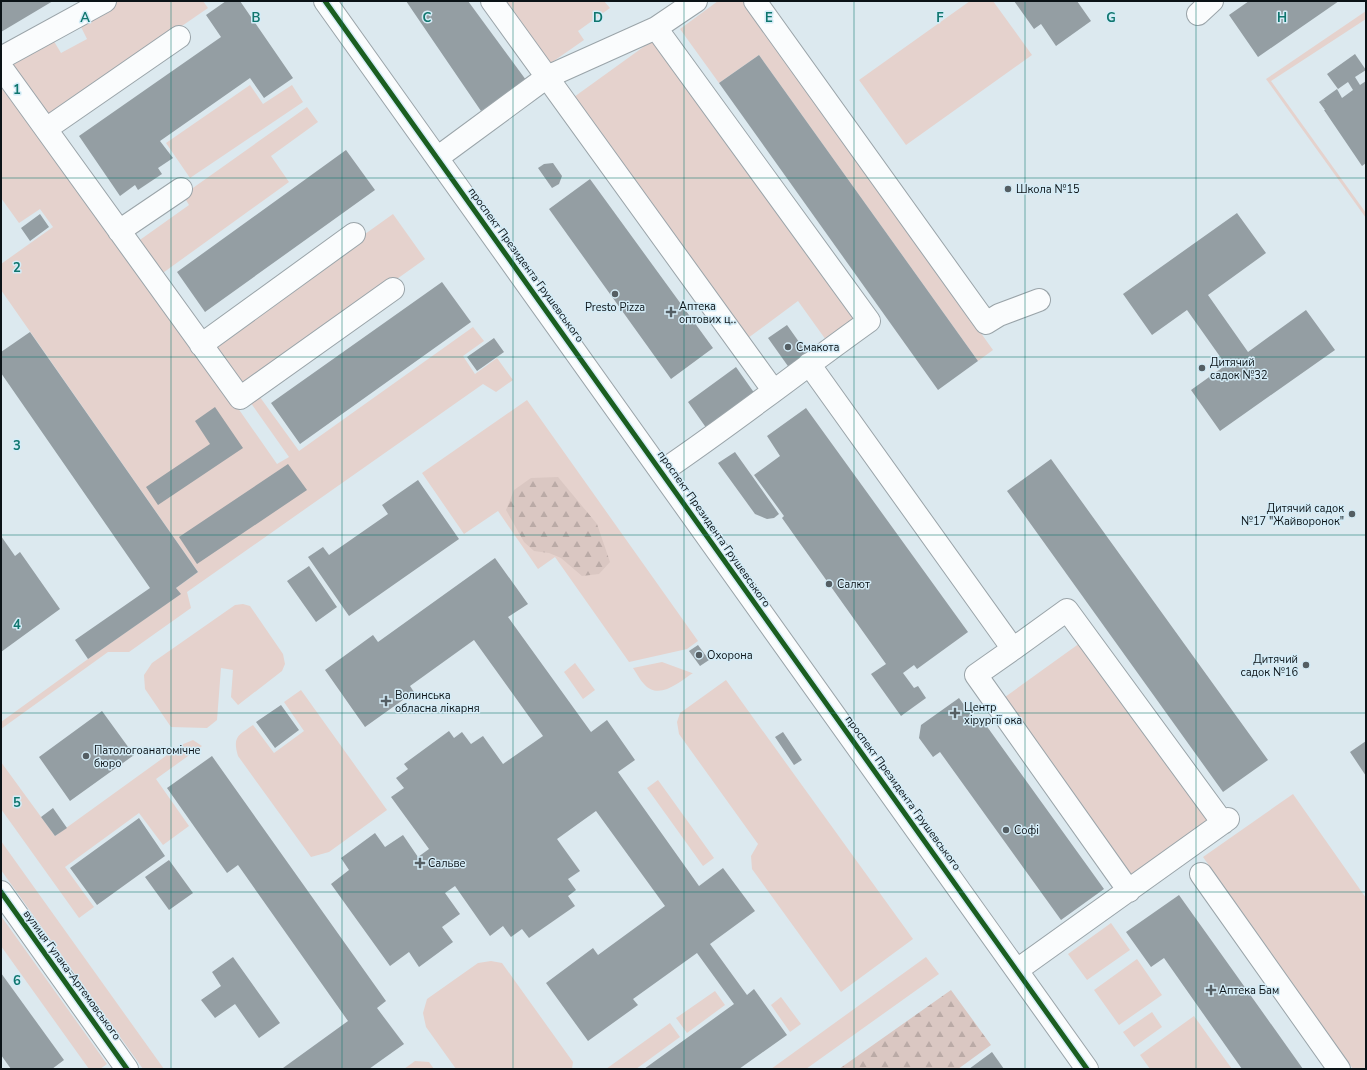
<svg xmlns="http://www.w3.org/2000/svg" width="1367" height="1070" font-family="'Nunito Sans',sans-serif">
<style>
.grass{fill:#e5d2cd}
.forest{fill:url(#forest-firs)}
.building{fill:#949ea3}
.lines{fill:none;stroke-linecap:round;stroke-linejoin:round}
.minor-casing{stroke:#9aa4a9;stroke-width:24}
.minor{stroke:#fafcfd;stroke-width:22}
.cycleway-casing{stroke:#d4ecf7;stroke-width:8}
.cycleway{stroke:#1b5e20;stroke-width:5}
.grid{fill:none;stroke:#0f766e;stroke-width:1;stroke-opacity:0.55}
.poi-dot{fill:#545e63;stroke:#d4ecf7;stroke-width:1.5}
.labels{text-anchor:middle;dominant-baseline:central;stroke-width:3;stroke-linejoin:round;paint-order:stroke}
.poi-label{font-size:11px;fill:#0b1317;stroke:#d4ecf7;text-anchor:start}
.street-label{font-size:11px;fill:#0b1317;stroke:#d4ecf7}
.grid-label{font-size:13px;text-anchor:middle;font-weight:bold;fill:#0f766e;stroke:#d4ecf7;stroke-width:3;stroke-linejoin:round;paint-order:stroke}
</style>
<defs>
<pattern id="forest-firs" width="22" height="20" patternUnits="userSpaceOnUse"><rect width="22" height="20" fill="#dac7c2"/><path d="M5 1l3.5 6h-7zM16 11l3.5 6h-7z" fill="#baaaa6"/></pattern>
</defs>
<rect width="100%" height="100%" fill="#dce9ef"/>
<path class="grass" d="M119 1H203L208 8 47 119 8 63 52 38 61 53 87 39 79 23Z
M503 1H604L610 8 578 31 584 40 548 65Z
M718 1H744L993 350 978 361 759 55 719 83 680 29Z
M970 1H993L1032 55 906 145 859 80Z
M1366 11V19L1271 81 1366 213V218L1266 79Z
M653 40 854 319 826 340 798 301 748 338 574 97Z
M1 79 226 391 277 464 289 457 248 399 257 393 299 451 473 327 484 341 463 356 475 374 497 358 513 380 496 392 483 384 187 592 191 608 129 652H108L1 729V722L88 659 180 594 176 588 198 572 1 290V264L53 227 40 209 19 223 1 198Z
M250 85 263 104 292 85 303 102 190 178 166 143Z
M307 107 318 122 271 156 289 182 160 275 137 242 189 205 183 195Z
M393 214 425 259 241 390 210 345Z
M527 400 698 641 687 649 629 662 555 557 538 569 498 511 464 534 422 473Z
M243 604 250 606 283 654 285 664 282 671 238 705 231 697 233 670 221 668 217 720 207 728 171 727 145 689 144 675 152 663 235 605Z
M1087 638 1215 818 1133 877 1005 697Z
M662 662 692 673H693C679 682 659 701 644 684 640 680 637 674 633 668Z
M575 663 595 690 583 699 564 672Z
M726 680 913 939 841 992 752 869 751 856 758 844 679 734 677 722 680 713Z
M301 690 387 810 329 852 311 857 238 756C232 736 239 735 253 725L274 753 304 731 284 702Z
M193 740 202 746 156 779 189 826 163 845 139 813 65 867 94 907 79 918 1 809V762L55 836 181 745Z
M658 780 714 858 703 866 647 788Z
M1293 794 1366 898V1069H1353L1203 857Z
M1 841 164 1069H143L1 870Z
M1 916 107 1064 100 1069H89L1 946Z
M1111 923 1130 950 1087 980 1068 954Z
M926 957 939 974 806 1069H771Z
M1137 959 1162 995 1119 1025 1094 990Z
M491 961 502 963 573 1062 572 1069H456L426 1027 423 1013 427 999 478 963Z
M715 991 725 1005 687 1033 676 1018Z
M781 997 801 1024 790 1032 771 1005Z
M1152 1012 1162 1027 1134 1047 1123 1032Z
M1194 1016 1232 1069H1150L1140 1055Z
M670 1023 680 1037 636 1069H606Z
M415 1061 429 1062 434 1069H404Z"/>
<path class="forest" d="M558 477 597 524 610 562 599 574 582 576 561 558 549 553 534 551 524 542 506 510 514 490 531 478Z
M951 990 991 1045 958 1069H839Z"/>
<path class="building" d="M1 1H53L1 32Z
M226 1H240L293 78 264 98 250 78 160 141 173 158 158 168 162 174 138 190 135 185 120 196 79 136 221 37 206 15Z
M406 1H468L526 80 481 111Z
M1014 1H1077L1091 21 1056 46 1041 24 1034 29Z
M1249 1H1339L1258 57 1229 15Z
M1355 54 1366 70 1355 77 1360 85 1366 81V163L1362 166 1324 110H1325L1319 102 1337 89 1342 98 1353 90 1348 82 1338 89 1327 74Z
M759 55 978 361 938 390 719 83Z
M346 150 375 190 205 312 177 272Z
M553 163 562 176 559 184 552 188 538 168 544 164Z
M590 179 713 348 671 379 549 209Z
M1237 213 1266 253 1208 295 1248 352 1306 310 1335 350 1220 431 1191 390 1226 365 1187 310 1152 335 1123 294Z
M40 214 49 227 30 241 21 228Z
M442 282 471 322 300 444 271 403Z
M787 325 809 356 790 369 768 338Z
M30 332 198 572 176 588 181 594 88 659 75 640 150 588 1 373V352Z
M494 338 504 352 477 371 467 357Z
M736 367 755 394 707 429 688 402Z
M215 407 243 448 158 505 146 487 210 444 195 421Z
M806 408 968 632 917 669 914 665 903 673 914 688 918 686 926 698 901 716 871 674 886 664 782 518 784 516 754 475 780 456 767 436Z
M735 452 779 514 774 518 767 519 755 514 718 463Z
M1051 459 1268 760 1223 792 1007 491Z
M288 464 307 490 197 564 179 537Z
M418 480 459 539 349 616 308 557 323 547 329 555 388 514 382 505Z
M1 536 15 556 20 552 60 609 1 652Z
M495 558 528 604 508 617 591 732 607 720 635 760 618 772 699 886 723 868 755 911 710 944 747 995 754 989 787 1035 739 1069H644L734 1004 697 953 633 999 638 1005 588 1041 546 983 593 948 598 955 665 906 596 811 557 839 580 871 568 879 576 890 568 896 575 906 529 938 522 929 511 937 503 926 490 936 455 886 445 893 460 914 442 927 453 942 419 967 409 952 390 966 331 884 349 870 341 858 375 833 385 847 403 835 418 857 429 849 391 797 404 788 396 778 408 769 404 764 449 731 454 738 462 732 471 744 483 736 503 764 543 736 474 640 410 686 414 692 365 727 325 670 373 635 378 642Z
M309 566 337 607 316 622 287 581Z
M698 645 709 660 700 666 689 651Z
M959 698 978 724 983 721 1104 889 1061 920 940 752 933 757 919 738 921 725Z
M281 705 299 730 275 748 256 722Z
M102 711 134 755 70 801 39 757Z
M783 732 802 760 794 765 775 737Z
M1366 741V776L1350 752Z
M212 756 386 1001 377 1008 404 1044 369 1069H284L283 1068 348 1021 238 865 227 873 167 788Z
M53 808 67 828 55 836 41 817Z
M139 818 165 856 97 905 70 868Z
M169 860 193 893 169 910 145 877Z
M1179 895 1234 972 1303 1069H1242L1164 958 1151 967 1126 932Z
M233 957 280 1023 259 1038 235 1004 215 1018 201 1000 221 986 212 972Z
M1 973 64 1060 52 1069H11L1 1055Z
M992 1052 1004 1069H969Z"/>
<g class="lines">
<g class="minor-casing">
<path id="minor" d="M325 1 1087 1069
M492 1 773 390
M755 1 986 323 999 315 1039 300
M1198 14 1212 1
M656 28 869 321C799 371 732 424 661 472
M1 58 105 1
M1 67 240 398 393 289
M46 129 179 37
M437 158 547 77 656 28 696 1
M119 231 181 189
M201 345 354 234
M809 364 1013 649 976 675 1129 891
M1013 649 1067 610 1223 823
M1201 874 1339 1069
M1 892 127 1069
M1017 970 1228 819"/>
</g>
<use href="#minor" class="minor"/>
<g class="cycleway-casing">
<path id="cycleway" d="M325 1 1087 1069
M1 892 127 1069"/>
</g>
<use href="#cycleway" class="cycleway"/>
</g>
<path class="grid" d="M171 1V1069M342 1V1069M513 1V1069M684 1V1069M854 1V1069M1025 1V1069M1196 1V1069M1 178H1366M1 357H1366M1 535H1366M1 713H1366M1 892H1366"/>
<g class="poi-dot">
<circle cx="1008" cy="189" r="4"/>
<circle cx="615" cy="294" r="4"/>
<path d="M669 306h4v4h4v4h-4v4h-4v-4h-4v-4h4z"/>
<circle cx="788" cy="347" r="4"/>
<circle cx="1202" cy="368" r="4"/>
<circle cx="1352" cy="514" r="4"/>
<circle cx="829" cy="584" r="4"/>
<circle cx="699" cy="655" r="4"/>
<circle cx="1306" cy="665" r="4"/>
<path d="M384 695h4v4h4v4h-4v4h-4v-4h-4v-4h4z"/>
<path d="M953 707h4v4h4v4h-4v4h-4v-4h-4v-4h4z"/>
<circle cx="86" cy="756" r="4"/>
<circle cx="1006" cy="830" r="4"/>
<path d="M418 857h4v4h4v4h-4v4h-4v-4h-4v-4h4z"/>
<path d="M1209 984h4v4h4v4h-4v4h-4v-4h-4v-4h4z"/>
</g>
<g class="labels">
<g class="poi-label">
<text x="1016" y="189">Школа №15</text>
<text x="679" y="306">Аптека<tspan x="679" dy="13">оптових ц‥</tspan></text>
<text x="615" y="307" text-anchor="middle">Presto Pizza</text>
<text x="796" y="347">Смакота</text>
<text x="1210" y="362">Дитячий<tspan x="1210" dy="13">садок №32</tspan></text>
<text x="1344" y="508" text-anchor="end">Дитячий садок<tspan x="1344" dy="13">№17 "Жайворонок"</tspan></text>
<text x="837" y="584">Салют</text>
<text x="707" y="655">Охорона</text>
<text x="1298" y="659" text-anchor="end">Дитячий<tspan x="1298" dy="13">садок №16</tspan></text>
<text x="395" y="695">Волинська<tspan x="395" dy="13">обласна лікарня</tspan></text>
<text x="964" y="707">Центр<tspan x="964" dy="13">хірургії ока</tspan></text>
<text x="94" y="750">Патологоанатомічне<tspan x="94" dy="13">бюро</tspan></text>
<text x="1014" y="830">Софі</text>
<text x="428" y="863">Сальве</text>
<text x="1219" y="990">Аптека Бам</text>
</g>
<g class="street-label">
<text transform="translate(526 265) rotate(54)">проспект Президента Грушевського</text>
<text transform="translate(714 529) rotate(55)">проспект Президента Грушевського</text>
<text transform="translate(903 793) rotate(54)">проспект Президента Грушевського</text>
<text transform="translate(72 975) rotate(54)">вулиця Гулака-Артемовського</text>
</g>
</g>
<g class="grid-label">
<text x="85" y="22">A</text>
<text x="256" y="22">B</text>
<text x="427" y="22">C</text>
<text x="598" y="22">D</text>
<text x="769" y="22">E</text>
<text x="940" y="22">F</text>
<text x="1111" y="22">G</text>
<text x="1282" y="22">H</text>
<text x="17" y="94">1</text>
<text x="17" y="272">2</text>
<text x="17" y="450">3</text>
<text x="17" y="629">4</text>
<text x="17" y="807">5</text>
<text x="17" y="985">6</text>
</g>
<rect width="1367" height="1070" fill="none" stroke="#0b1317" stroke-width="4"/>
</svg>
